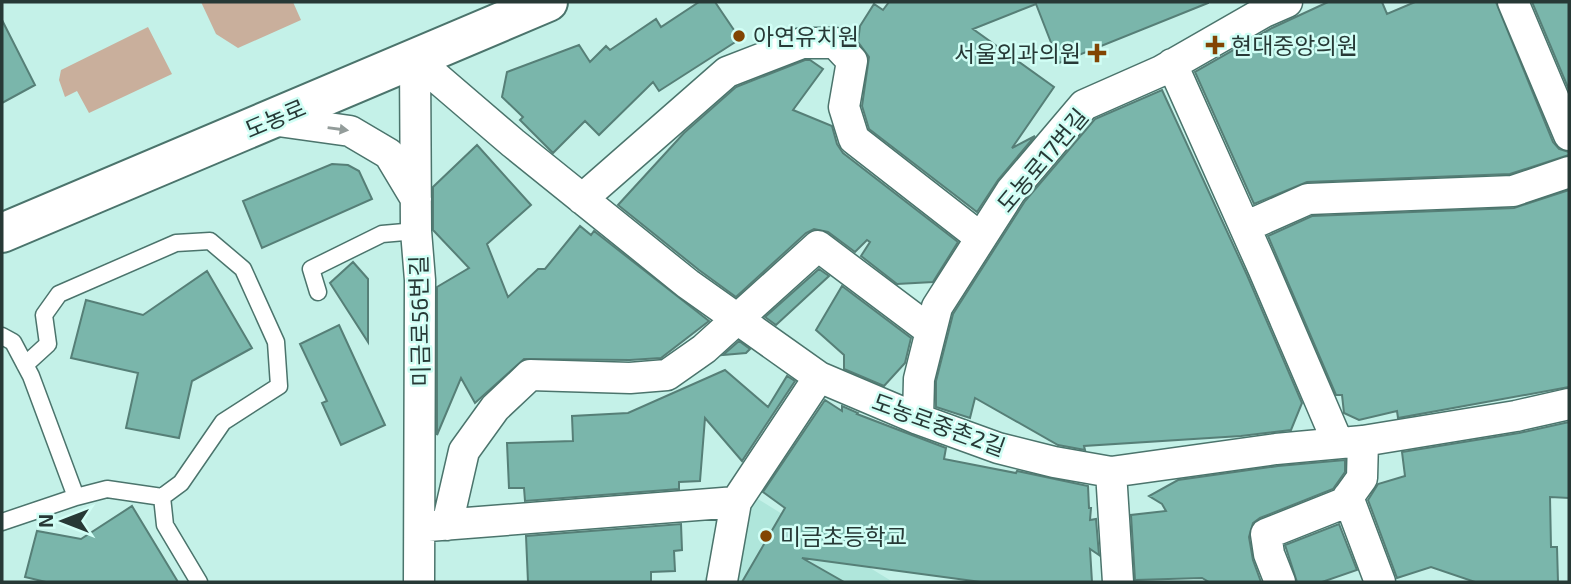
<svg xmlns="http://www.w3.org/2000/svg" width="1571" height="584" font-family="'Exo 2','Noto Sans KR',sans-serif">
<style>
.built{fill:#afe6db}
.green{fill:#c9af9c}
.building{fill:#7ab6ab;stroke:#567f77;stroke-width:2}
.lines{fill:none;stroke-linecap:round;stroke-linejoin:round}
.service-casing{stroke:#4b746c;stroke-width:19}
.minor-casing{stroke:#4b746c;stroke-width:33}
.tertiary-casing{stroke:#4b746c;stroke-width:42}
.service{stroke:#fff;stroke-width:16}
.minor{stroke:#fff;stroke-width:30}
.tertiary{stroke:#fff;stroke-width:38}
.oneway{fill:#939c9a}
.poi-dot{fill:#824503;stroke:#d1fef5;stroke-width:2.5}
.labels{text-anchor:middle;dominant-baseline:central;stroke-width:5;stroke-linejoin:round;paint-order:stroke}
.poi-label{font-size:23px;fill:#273936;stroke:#d1fef5;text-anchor:start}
.street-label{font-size:23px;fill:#273936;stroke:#d1fef5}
</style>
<rect width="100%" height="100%" fill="#c4f1e8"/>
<path class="built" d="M735 485 893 582H703L715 559V514Z"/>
<path class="green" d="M201 2H293L301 20 238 48 216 34Z
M148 27 172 74 89 113 77 91 65 97 59 80 61 70Z"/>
<path class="building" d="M699 2H715L740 39 659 91 653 82 599 135 585 121 553 153 520 120 523 117 502 97 507 72 579 45 590 62 606 46 610 50 656 19 661 27Z
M889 2H1208V3L1059 63 1036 4 973 29 1054 87 1012 148 1035 136 998 180 977 212 869 129 862 106 869 57 858 42 860 26 874 4 883 10Z
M1328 2H1382L1387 14 1415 2H1496L1553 142 1559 149 1569 152V155L1510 174 1307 182 1254 204 1195 72 1272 28Z
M1532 2H1569V90Z
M2 20 35 85 2 103Z
M805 60H810L823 69 793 110 832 126 837 144 843 153 958 242 933 282 897 284 861 256 870 242 867 240 855 252 828 232 814 229 806 233 736 297 699 270 618 205 684 133 736 87Z
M1162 90 1247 275 1302 403 1291 430 1241 436 1084 446 1085 450 1058 445 975 398 970 418 936 407V381L953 314 1025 201 1095 119Z
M477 145 531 205 487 244 508 297 538 269H545L580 226 591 235 594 231 709 321 661 358 630 360 524 359 475 403 461 378 437 435V287L469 268 433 230V187Z
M332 164 348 165 359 171 372 199 262 248 243 201Z
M1569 190V387L1398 418 1397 411 1359 420 1344 413 1342 395H1336L1268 236 1312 216 1514 208Z
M353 262 368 279V342L330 283Z
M819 269 829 276 776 325 765 317Z
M207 271 252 348 192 381 179 438 126 428 138 373 71 358 86 300 143 315Z
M842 286 911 338 905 363 884 386 844 369V355L816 330Z
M339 325 385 425 341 445 322 403 327 401 300 344Z
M739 341 750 349 746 353 723 355Z
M725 370 768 407 787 376 795 381 742 461 705 418 700 481 679 482V489L525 501 524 488H509L507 443 573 441 572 416 628 413Z
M825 400 842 411V406L858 413 857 414 946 448 944 459 1016 473 1017 471 1088 486 1089 508H1091L1090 520 1096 519 1099 555 1090 549 1092 582H981L802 558 844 582H742L785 508 763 492Z
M1569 422V498L1550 497 1551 547H1557L1558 582H1475L1431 567 1397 578 1368 500 1378 484 1405 476 1402 452 1519 433Z
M1345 460V472L1333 489 1260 518 1253 523 1249 537 1253 560 1261 582H1209L1202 578 1135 580 1131 515 1166 511 1162 504 1149 496 1178 480 1278 466Z
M132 506 178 582H46L25 577 37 531 81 539Z
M681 524 682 550 674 551 675 571 651 572V582H528L526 536Z
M1339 524 1357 570 1322 582H1297L1285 545Z"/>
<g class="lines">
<g class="service-casing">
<path id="service" d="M318 292 311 269 382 234 416 231
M2 336 13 342 31 376 76 497 2 522
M25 365 48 344 44 315 59 294 176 243 210 241 243 269 276 342 279 386 223 422 181 483 162 497 107 489 76 497
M162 497 165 525 199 582"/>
</g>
<g class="minor-casing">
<path id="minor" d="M1513 2 1569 135
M415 59 513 143 688 284 819 377 918 419 998 448 1054 462 1111 472 1276 449 1363 441 1516 416 1569 404
M415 59 416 231 420 280 419 582
M1172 64 1263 268 1338 443
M271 120 350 131 389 154 416 199
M582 199 727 72 802 43H835L852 61 844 107 854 139 981 238
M1245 227 1308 199 1513 191 1569 172
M918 419 919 379 937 307 1011 191 1084 105 1161 71 1264 12 1287 2
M1111 472 1118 582
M1348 497 1380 582
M447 525 464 451 495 408 530 375 630 378 667 375 704 349 818 246 931 331
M428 526 736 502
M722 581 736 502 819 377
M1280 582 1269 554 1266 534 1344 503 1362 478 1363 441"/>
</g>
<g class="tertiary-casing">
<path id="tertiary" d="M2 233 548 2"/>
</g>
<use href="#service" class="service"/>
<use href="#minor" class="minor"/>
<use href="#tertiary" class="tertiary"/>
</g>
<defs><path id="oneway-solid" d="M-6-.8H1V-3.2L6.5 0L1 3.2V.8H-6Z" transform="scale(1.75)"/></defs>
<use class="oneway" href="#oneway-solid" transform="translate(338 129) rotate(8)"/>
<g class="poi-dot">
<circle cx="739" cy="36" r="7"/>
<path d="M1211.5 34.5h7v7h7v7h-7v7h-7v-7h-7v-7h7z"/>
<path d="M1093.5 42.5h7v7h7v7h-7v7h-7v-7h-7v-7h7z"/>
<circle cx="766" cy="536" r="7"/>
</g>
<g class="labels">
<g class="poi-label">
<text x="753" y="36">아연유치원</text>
<text x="1231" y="45">현대중앙의원</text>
<text x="1081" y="53" text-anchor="end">서울외과의원</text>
<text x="780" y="536">미금초등학교</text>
</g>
<g class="street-label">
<text transform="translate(275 118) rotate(-23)">도농로</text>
<text transform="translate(1042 160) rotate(-50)">도농로17번길</text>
<text transform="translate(419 321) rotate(-91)">미금로56번길</text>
<text transform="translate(939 424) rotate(20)">도농로중촌2길</text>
</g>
</g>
<rect width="1571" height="584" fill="none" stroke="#273936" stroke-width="7"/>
<g transform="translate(63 521) rotate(270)" stroke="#d1fef5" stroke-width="5" paint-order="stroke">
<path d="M0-5L12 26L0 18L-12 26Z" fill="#273936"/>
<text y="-10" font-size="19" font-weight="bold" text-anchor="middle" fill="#273936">N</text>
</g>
</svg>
